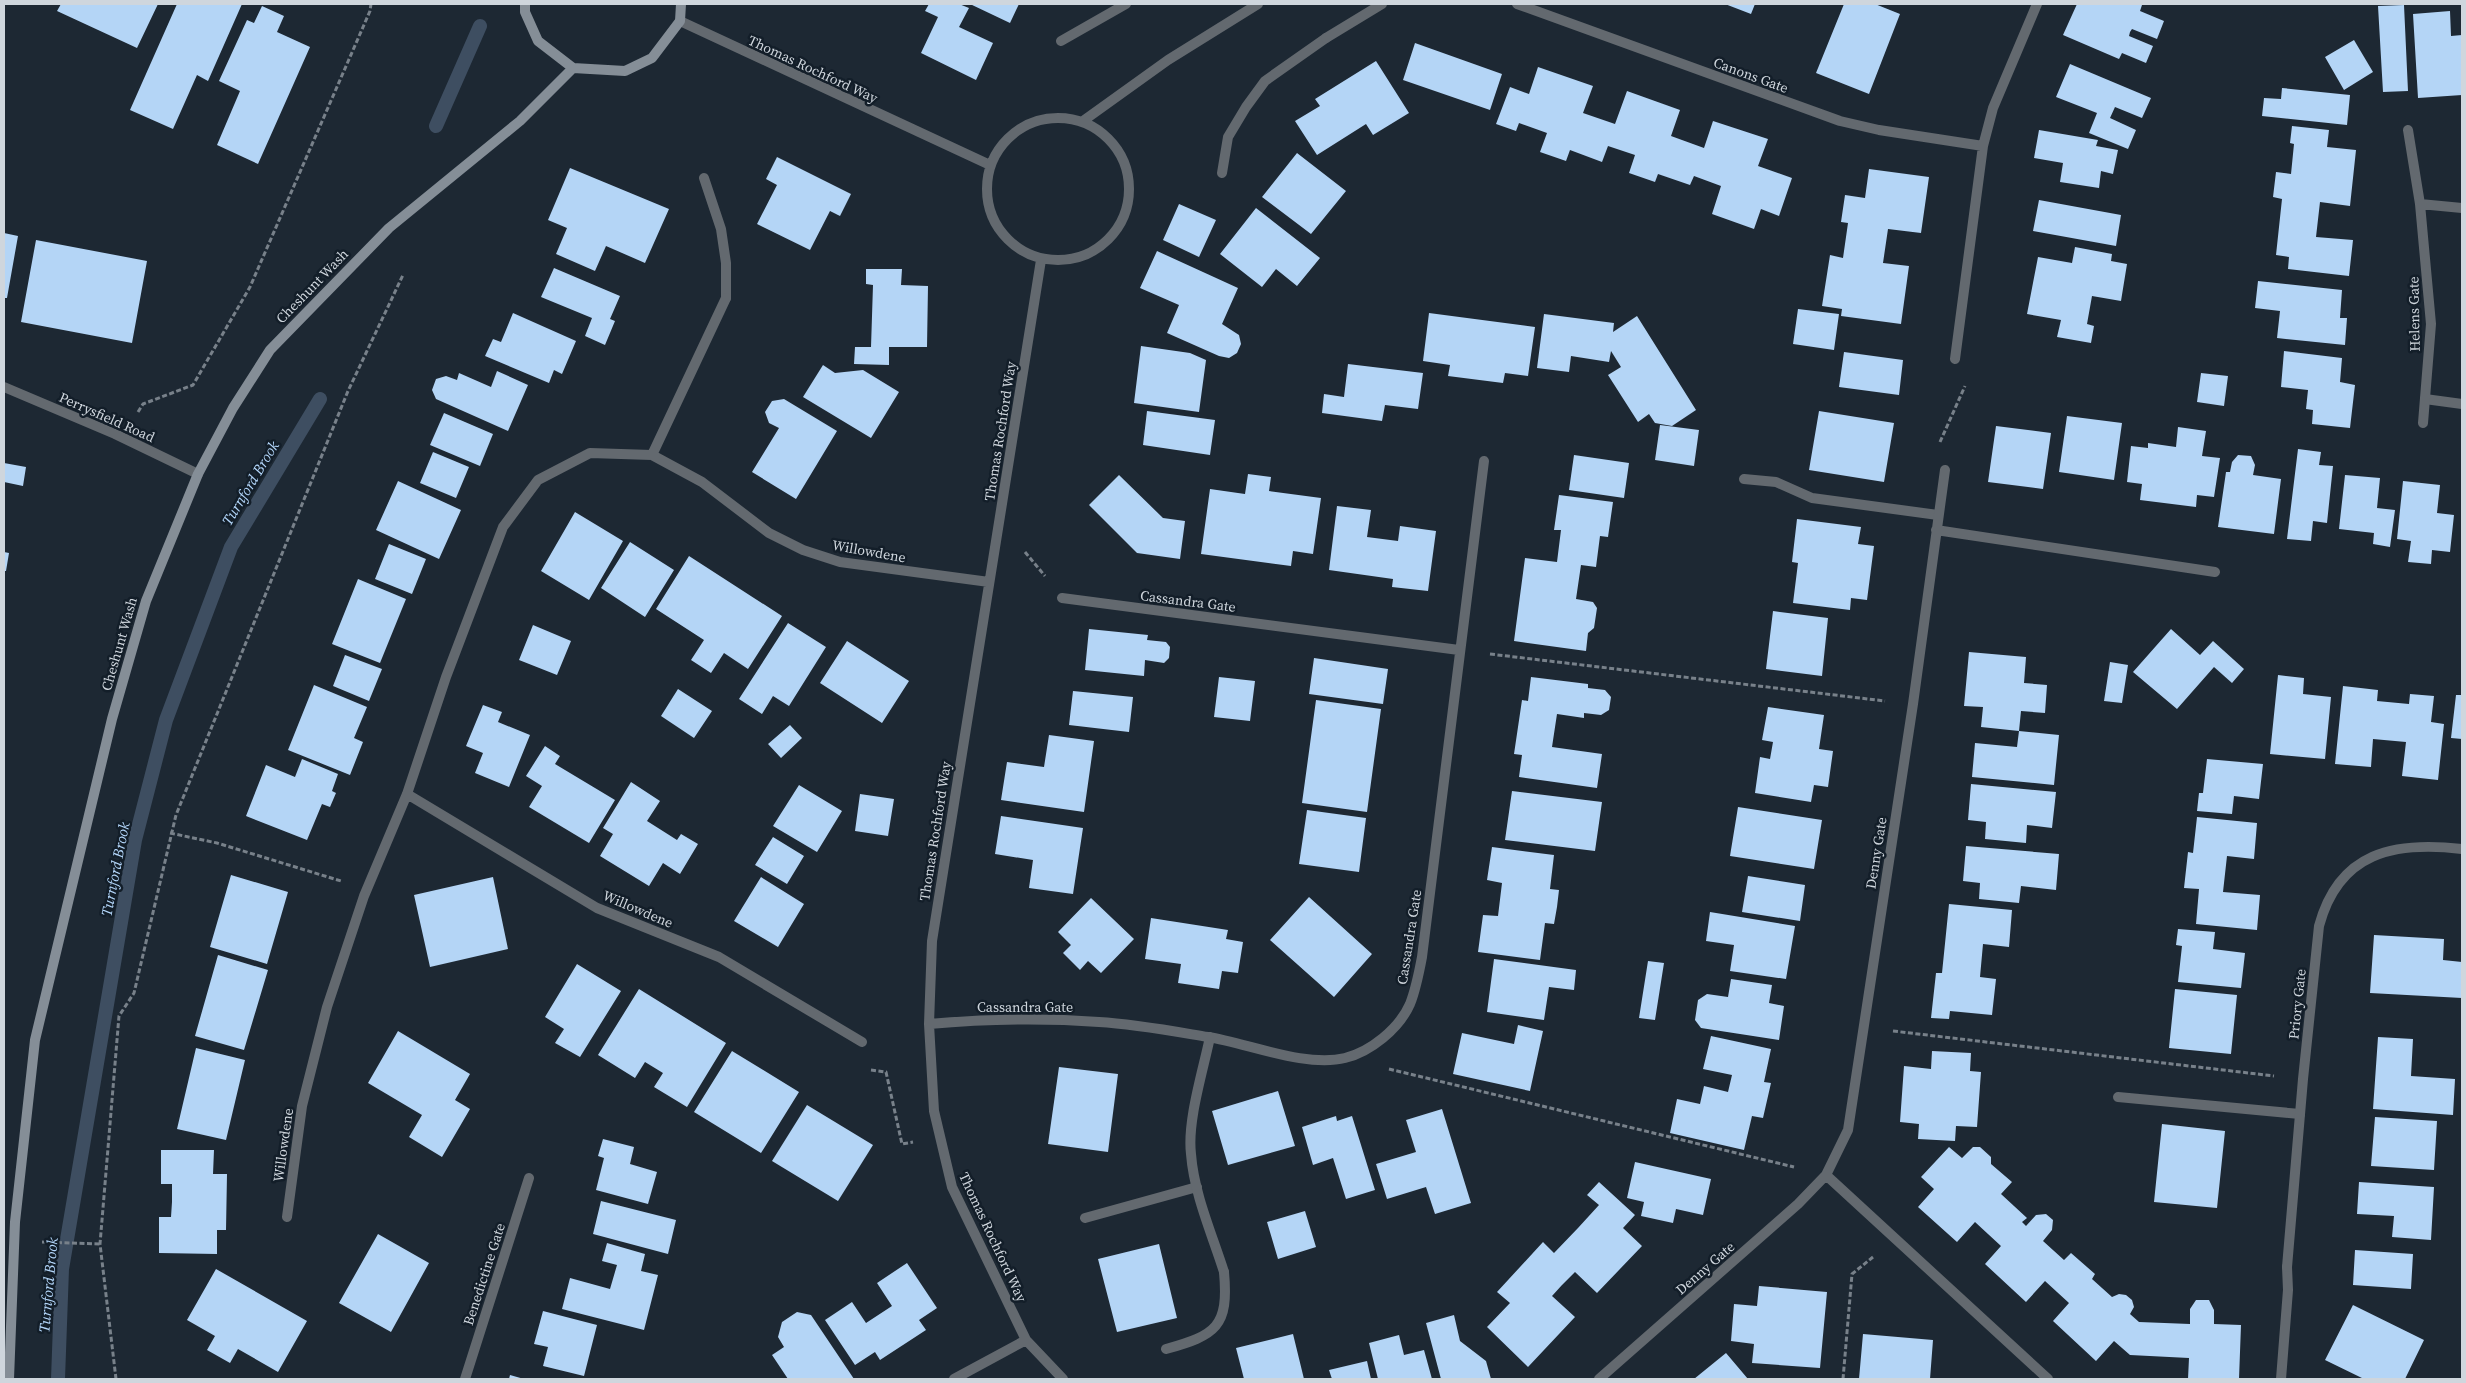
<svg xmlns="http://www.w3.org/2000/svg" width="2466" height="1383" font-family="'Source Serif 4',serif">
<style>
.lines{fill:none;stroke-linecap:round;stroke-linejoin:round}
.stream{stroke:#3e4e61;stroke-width:14}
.building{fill:#b4d5f6}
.path{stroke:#78818a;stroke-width:3;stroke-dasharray:5 2.5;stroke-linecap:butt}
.lane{stroke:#63696f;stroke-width:10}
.street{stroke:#63696f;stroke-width:10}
.secondary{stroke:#858e97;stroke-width:10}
.labels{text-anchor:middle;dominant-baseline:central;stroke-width:5;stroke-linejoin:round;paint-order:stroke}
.street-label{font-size:14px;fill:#cfd6dd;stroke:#131e29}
.water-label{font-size:15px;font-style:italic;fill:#b3d6fa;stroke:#131e29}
</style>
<rect width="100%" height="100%" fill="#1d2833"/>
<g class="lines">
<path class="stream" d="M436 126 480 26
M58 1379 62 1269 135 840 166 720 231 547 320 399"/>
</g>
<path class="building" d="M61 4H158L137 48 57 11Z
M177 4H242L208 81 197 75 173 129 130 110Z
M929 4H959L969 8 959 27 993 43 976 80 921 53 938 17 925 11Z
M970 4H1019L1010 23Z
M1725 4H1755L1751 14Z
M1844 4H1875L1900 14 1869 94 1816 73Z
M2077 4H2137L2142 5 2140 11 2164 21 2157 39 2132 29 2130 32 2129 36 2153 46 2146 63 2122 53 2119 59 2063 35Z
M2404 5 2408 91 2383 92 2378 6Z
M262 6 284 16 277 32 310 47 258 164 217 145 240 91 219 81 247 20 254 23Z
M2450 11 2451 36 2462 35V95L2418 98 2413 14Z
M2354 40 2373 72 2344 90 2325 57Z
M1415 43 1502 74 1490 110 1403 80Z
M1376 61 1409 113 1373 135 1366 124 1317 155 1295 121 1320 106 1315 99Z
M2070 64 2151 98 2142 118 2115 107 2110 118 2136 130 2128 149 2089 133 2097 113 2056 97Z
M1538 67 1593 86 1583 113 1615 124 1627 91 1680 110 1671 136 1704 148 1713 121 1768 139 1758 166 1792 178 1779 216 1761 209 1754 229 1712 214 1721 186 1694 176 1690 185 1658 174 1655 182 1629 173 1635 155 1608 146 1602 162 1570 150 1566 161 1540 152 1547 133 1519 123 1516 131 1496 124 1510 87 1529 94Z
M2282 88 2350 95 2347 125 2262 116 2264 98 2281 99Z
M2292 126 2329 130 2327 147 2356 150 2350 206 2320 202 2316 237 2353 240 2349 276 2288 269 2289 257 2276 255 2282 199 2273 197 2276 172 2291 174 2294 144 2290 143Z
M2039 130 2098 140 2096 146 2118 150 2113 174 2101 171 2099 188 2060 182 2063 163 2034 158Z
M1297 153 1346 191 1311 234 1262 197Z
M777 157 851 194 840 216 830 211 810 250 757 224 777 185 766 179Z
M570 168 669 209 645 263 606 246 595 271 556 254 567 228 548 220Z
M1869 169 1929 177 1921 233 1888 229 1883 263 1909 266 1901 324 1841 316 1842 309 1822 306 1830 255 1843 258 1848 223 1841 222 1845 195 1865 198Z
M2039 200 2121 215 2116 246 2033 231Z
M1179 204 1216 220 1199 257 1163 240Z
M1256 208 1320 258 1297 286 1276 269 1262 287 1220 254Z
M4 233 18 236 7 298H4Z
M36 240 147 261 132 343 21 322Z
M2075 247 2112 254 2111 261 2127 264 2121 301 2092 296 2087 324 2094 326 2091 343 2057 337 2061 320 2027 314 2038 257 2072 263Z
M1157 251 1238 288 1222 324 1239 335 1241 344 1237 353 1229 358 1219 356 1167 333 1179 305 1140 288Z
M554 268 620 296 610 319 615 321 605 345 585 336 592 318 541 297Z
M866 269H902L901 285 928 286 927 347H889V365L854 364 855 347H871L873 285 866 284Z
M2258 281 2342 290 2340 318H2347L2345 345 2277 338 2280 311 2255 308Z
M1798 309 1839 314 1834 350 1793 344Z
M513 313 576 341 562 374 554 370 549 383 485 356 493 339 501 342Z
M1429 313 1535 327 1528 376 1505 373 1503 383 1448 376 1450 365 1423 361Z
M1544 314 1614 323 1613 332 1637 316 1696 410 1672 426 1655 423 1649 414 1638 422 1608 375 1621 367 1611 351 1609 362 1571 356 1569 372 1537 368Z
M1141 346 1190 353 1206 360 1199 412 1134 403Z
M2284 351 2342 358 2340 382 2355 385 2350 428 2312 424 2313 410 2306 409 2308 390 2281 387Z
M1844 352 1903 360 1899 395 1839 387Z
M1348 364 1423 373 1418 409 1385 405 1382 421 1322 413 1324 394 1344 397Z
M823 365 835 373 863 370 899 392 871 438 803 397Z
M497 371 528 385 508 431 436 399 432 390 436 379 446 376 457 380 459 373 491 387Z
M2201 373 2228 376 2224 406 2197 402Z
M784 399 837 431 796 499 752 472 779 428 769 423 765 412 772 401Z
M1147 411 1215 420 1210 455 1143 445Z
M1819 411 1894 423 1884 482 1809 470Z
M444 413 493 434 480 466 430 445Z
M2067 416 2122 423 2114 480 2059 472Z
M1660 425 1699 430 1694 466 1655 460Z
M1996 426 2051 433 2043 489 1988 482Z
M2178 427 2206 431 2202 456 2220 458 2214 497 2197 495 2196 507 2140 500 2142 484 2127 482 2131 446 2148 448V443L2176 447Z
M2298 449 2321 452 2319 465 2333 466 2327 523 2313 521 2311 541 2287 539Z
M433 452 469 467 456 498 420 483Z
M1574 455 1629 463 1624 498 1569 490Z
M2238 455 2251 456 2255 465 2253 475 2281 479 2274 534 2218 527 2226 472H2230L2232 462Z
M4 463 26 467 23 486 4 482Z
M1248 474 1271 477 1269 491 1321 498 1313 554 1293 551 1291 566 1201 554 1210 489 1245 494Z
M1119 475 1163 518 1185 521 1180 559 1137 553 1089 505Z
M2345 475 2380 478 2377 508 2395 510 2390 547 2373 544 2374 533 2339 529Z
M398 481 461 510 439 559 376 530Z
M2403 481 2440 485 2437 513 2454 515 2450 552 2432 550 2431 564 2408 562 2411 541 2397 539Z
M1559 495 1613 502 1608 537 1600 536 1596 567 1581 565 1576 599 1593 602 1597 608 1594 628 1588 633 1586 651 1514 641 1525 558 1557 562 1561 530H1554Z
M1337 506 1371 510 1367 537 1398 541 1400 526 1436 531 1428 591 1392 587 1393 579 1329 570Z
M575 512 623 541 589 600 541 571Z
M1797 519 1861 527 1858 544 1874 546 1867 600 1851 598 1850 610 1793 603 1798 563 1792 562Z
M630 542 674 570 645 617 601 588Z
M389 544 426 559 412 594 375 579Z
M4 552 9 553 6 571H4Z
M689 556 782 616 748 669 724 653 711 673 691 660 704 640 656 609Z
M358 579 406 599 380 663 332 644Z
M1773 611 1828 618 1822 676 1766 669Z
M788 623 826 647 789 706 773 696 762 714 739 699Z
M533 625 571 641 557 675 519 660Z
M1089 629 1148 635 1147 640 1166 642 1170 647 1169 658 1164 663 1145 660 1144 676 1085 670Z
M2171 629 2200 655 2213 641 2244 669 2232 683 2214 667 2177 709 2133 672Z
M847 641 909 681 882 723 820 683Z
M1969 652 2026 657 2024 683 2047 685 2045 713 2021 711 2019 731 1981 727 1983 707 1964 706Z
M345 655 382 669 369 701 333 686Z
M1314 658 1388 669 1383 704 1309 694Z
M2110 662 2128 665 2122 703 2104 701Z
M2278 675 2304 678 2303 694 2331 697 2325 759 2270 754Z
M1219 677 1255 681 1250 721 1214 717Z
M1531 677 1588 684V688L1605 690 1611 697 1609 710 1601 715 1584 713V718L1557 714 1552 747 1602 754 1597 788 1519 777 1522 755 1514 754 1522 700 1528 701Z
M314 685 367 707 354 738 363 742 350 775 288 750Z
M2343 686 2378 690 2377 701 2409 704 2410 694 2434 696 2431 722 2444 724 2438 780 2402 776 2406 742 2373 739 2371 767 2335 764Z
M678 689 712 711 694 738 661 716Z
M1073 691 1133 697 1129 732 1069 725Z
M2456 695H2462V739L2451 738Z
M1316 700 1381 709 1367 812 1302 803Z
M483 705 502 712 498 722 530 735 509 787 475 773 483 753 466 746Z
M1768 707 1824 715 1819 749 1833 751 1828 787 1814 785 1811 802 1755 793 1760 757 1770 759 1773 742 1762 740Z
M790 725 802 738 781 758 768 744Z
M2019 731 2059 735 2054 785 1972 777 1975 743 2017 747Z
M1049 735 1094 741 1084 812 1001 800 1007 762 1044 767Z
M545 746 560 756 555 764 615 800 589 843 529 807 542 786 526 776Z
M302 759 338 774 332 791 336 793 330 807 322 804 307 840 246 816 266 765 295 777Z
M2207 759 2263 764 2259 799 2234 796 2232 814 2197 811 2199 793H2203Z
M631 782 660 801 647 821 677 840 681 834 698 844 680 874 663 863 649 886 600 856 613 834 603 828Z
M1971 784 2056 792 2052 828 2027 825 2026 843 1985 839 1986 822 1968 820Z
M799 785 842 811 817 852 773 826Z
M1512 791 1602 802 1595 851 1505 840Z
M860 794 894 799 888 836 855 831Z
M1738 807 1822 820 1814 869 1730 856Z
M1307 810 1366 818 1359 872 1299 864Z
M1001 816 1083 828 1073 894 1029 888 1033 860 995 854Z
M2197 817 2257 823 2254 859 2227 856 2223 892 2260 895 2257 930 2196 924 2199 889 2184 888 2188 852 2193 853Z
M773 837 804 856 787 884 755 865Z
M1966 846 2059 854 2056 890 2021 886 2019 903 1979 899 1980 883 1963 881Z
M1492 847 1554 855 1550 889 1559 890 1557 907 1554 924 1545 923 1540 960 1478 952 1483 915 1498 916 1502 883 1487 880Z
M231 875 288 892 267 964 210 947Z
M1748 876 1805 885 1800 921 1742 912Z
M493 877 508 949 430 967 414 895Z
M761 877 804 904 778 947 734 921Z
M1309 897 1372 954 1334 997 1270 940Z
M1091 898 1134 939 1101 973 1088 961 1080 970 1063 953 1071 945 1058 932Z
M1949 904 2012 910 2009 947 1983 944 1980 977 1996 979 1992 1015 1950 1011 1949 1019 1931 1018 1936 973H1942Z
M1710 912 1795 926 1786 979 1730 971 1734 945 1706 941Z
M1151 918 1228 930 1226 939 1243 942 1238 973 1222 971 1219 989 1178 983 1181 964 1145 959Z
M2178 929 2215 932 2213 949 2245 953 2241 988 2178 982 2182 946 2176 945Z
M2374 935 2444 939 2443 960 2462 962V998L2370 993Z
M218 955 268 970 244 1050 195 1036Z
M1494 959 1576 970 1574 990 1549 987 1544 1020 1487 1012Z
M1648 961 1664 963 1655 1020 1639 1018Z
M577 964 621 991 580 1057 555 1043 564 1029 545 1017Z
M1731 979 1772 985 1769 1003 1784 1006 1779 1040 1701 1028 1695 1020 1698 1000 1707 994 1728 997Z
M639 989 726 1043 687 1107 654 1087 663 1073 645 1062 635 1078 598 1055Z
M2175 989 2237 995 2231 1054 2169 1048Z
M1518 1025 1543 1031 1530 1091 1453 1074 1462 1033 1514 1044Z
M398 1031 470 1074 455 1100 470 1109 442 1157 409 1137 422 1115 368 1083Z
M1711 1036 1771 1049 1764 1082 1771 1083 1763 1118 1752 1116 1744 1150 1670 1133 1677 1099 1700 1104 1704 1086 1728 1092 1732 1075 1703 1069Z
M2378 1037 2413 1039 2411 1076 2455 1079 2453 1115 2373 1109Z
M196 1048 245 1060 226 1140 177 1129Z
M732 1051 799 1092 761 1153 694 1112Z
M1932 1051 1971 1053 1970 1071 1981 1072 1977 1127 1956 1126 1955 1141 1918 1139 1919 1124 1900 1122 1904 1066 1931 1069Z
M1059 1067 1118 1074 1108 1152 1048 1144Z
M1278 1091 1295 1146 1228 1165 1212 1111Z
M807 1105 873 1145 838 1201 772 1161Z
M1442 1109 1471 1203 1435 1214 1426 1187 1387 1199 1376 1164 1416 1152 1406 1120Z
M1336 1116 1337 1121 1352 1116 1375 1190 1346 1199 1333 1158 1313 1165 1302 1127Z
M2375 1117 2437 1121 2434 1170 2371 1166Z
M2162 1124 2225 1131 2217 1208 2154 1202Z
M603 1139 634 1147 630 1164 657 1172 648 1204 596 1190 604 1158 598 1156Z
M1949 1147 1962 1158 1973 1147H1980L1991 1157V1164L2012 1182 2001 1194 2027 1218 2022 1222 2026 1226 2036 1215 2046 1214 2053 1220 2052 1230 2043 1241 2064 1260 2071 1253 2095 1274 2092 1279 2112 1297 2119 1294 2126 1295 2132 1300 2134 1307 2130 1314 2139 1322 2190 1324V1309L2196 1300H2209L2214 1310V1324L2241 1325 2239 1379H2188L2189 1358 2130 1355 2114 1341 2096 1361 2053 1321 2069 1303 2045 1281 2026 1302 1985 1264 2001 1246 1975 1222 1957 1242 1918 1207 1934 1189 1921 1177Z
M161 1150H214L213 1174H227L226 1230H217V1254L159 1253V1217H171L172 1202V1184H161Z
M1635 1162 1711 1179 1703 1215 1676 1209 1673 1223 1641 1216 1644 1202 1627 1198Z
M1599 1182 1635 1215 1623 1228 1642 1246 1597 1293 1575 1272 1562 1285 1552 1296 1575 1317 1528 1367 1487 1327 1510 1303 1497 1292 1543 1242 1554 1253 1578 1228 1599 1205 1587 1195Z
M2359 1182 2434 1187 2431 1240 2392 1237 2394 1216 2357 1214Z
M601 1201 676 1220 668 1254 593 1234Z
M1305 1211 1316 1247 1278 1259 1267 1222Z
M378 1234 429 1263 391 1332 339 1303Z
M607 1243 645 1254 641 1271 658 1275 644 1330 562 1309 570 1278 610 1289 617 1265 602 1261Z
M1159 1244 1177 1318 1117 1332 1098 1259Z
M2355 1250 2413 1254 2411 1289 2353 1285Z
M907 1263 937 1308 919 1320 926 1330 880 1360 875 1352 855 1365 825 1320 852 1302 866 1323 892 1306 877 1283Z
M216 1269 307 1321 278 1372 238 1349 230 1363 207 1350 215 1336 187 1320Z
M1759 1286 1827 1292 1820 1368 1752 1363 1754 1344 1731 1341 1734 1304 1757 1306Z
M2353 1305 2424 1340 2405 1379H2364L2325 1360Z
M543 1311 597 1325 584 1376 543 1366 548 1347 534 1344Z
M797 1312 811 1315 854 1379H788L772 1355 784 1347 778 1337 782 1322Z
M1454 1315 1460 1341 1486 1361 1491 1379H1441L1426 1323Z
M1293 1334 1304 1379H1244L1236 1348Z
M1863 1334 1933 1340 1930 1379H1859Z
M1399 1335 1404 1355 1424 1350 1432 1379H1378L1369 1343Z
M1726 1353 1748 1379H1694Z
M1367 1361 1371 1379H1332L1329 1370Z
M510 1375 524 1379H509Z"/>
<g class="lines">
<path class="path" d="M138 412 143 404 193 385 250 287 370 11 371 4
M1940 442 1965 386
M1025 552 1045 576
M1490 654 1885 701
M170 833 217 843 341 881
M1893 1031 2274 1076
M1389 1069 1794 1167
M871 1070 886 1072 902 1144 913 1142
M42 1242 100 1244
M116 1379 100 1244 119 1016 134 993 176 815 348 391 403 275
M1843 1379 1852 1274 1873 1257"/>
<path class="lane" d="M1061 41 1126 4
M1222 173 1228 137 1246 107 1265 81 1326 38
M704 178 721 229 726 263V298
M2425 399 2462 404
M1744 479 1776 482 1812 498 1938 515
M2118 1097 2300 1114
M1085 1218 1197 1187
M1166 1349C1216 1335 1229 1327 1224 1272
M2281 1379 2288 1290 2287 1267"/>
<path class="street" d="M1517 4 1840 121 1879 130 1983 146
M680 21 990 165
M1326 38 1382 4
M987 189a71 71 0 1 1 142 0a71 71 0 1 1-142 0Z
M1083 121 1168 60 1258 4
M2408 130 2420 204 2431 324 2423 423
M2420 204 2462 208
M1041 260 932 941 929 1024 934 1111 952 1187 1026 1340 1063 1379
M1955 359 1983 146 1993 108 2037 4
M4 387 115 434 198 474
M652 455 726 298
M1936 530 2215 572
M1062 598 1459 650
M407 794 597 908 719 957 862 1042
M929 1024C986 1019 1043 1018 1099 1022 1135 1024 1172 1031 1208 1037 1247 1043 1306 1068 1345 1058 1370 1052 1399 1029 1410 1004 1416 989 1419 973 1422 957L1484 461
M1210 1037C1203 1071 1187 1121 1191 1154 1194 1194 1212 1234 1224 1272
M1826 1175 2048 1379
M287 1217 302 1106 327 1007 364 896 407 794 446 677 503 527 538 480 590 453 652 455 702 482 769 533 803 550 840 562 989 582
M2287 1267 2303 1079 2319 926C2339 852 2394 841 2462 849
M465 1379 529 1178
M954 1379 1026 1340
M1599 1379 1798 1204 1826 1175 1848 1130 1913 704 1945 470"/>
<path class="secondary" d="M525 4V12L538 41 573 68 625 71 652 58 680 21 681 4
M9 1379 15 1222 35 1040 112 719 146 601 198 474 233 408 270 350 389 228 520 121 573 68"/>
</g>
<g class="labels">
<g class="street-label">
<text transform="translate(813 69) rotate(25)">Thomas Rochford Way</text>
<text transform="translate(1751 75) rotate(20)">Canons Gate</text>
<text transform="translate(312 286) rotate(-46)">Cheshunt Wash</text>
<text transform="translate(2414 314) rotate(-91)">Helens Gate</text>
<text transform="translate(107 417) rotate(24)">Perrysfield Road</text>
<text transform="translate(1000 431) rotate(-81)">Thomas Rochford Way</text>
<text transform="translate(869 551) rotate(10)">Willowdene</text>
<text transform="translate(1188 601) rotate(7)">Cassandra Gate</text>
<text transform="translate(119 644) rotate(-74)">Cheshunt Wash</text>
<text transform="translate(935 831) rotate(-81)">Thomas Rochford Way</text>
<text transform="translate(1876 853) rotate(-81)">Denny Gate</text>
<text transform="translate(638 909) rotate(23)">Willowdene</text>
<text transform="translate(1409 937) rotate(-81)">Cassandra Gate</text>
<text transform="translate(2297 1004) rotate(-84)">Priory Gate</text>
<text x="1025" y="1007">Cassandra Gate</text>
<text transform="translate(283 1145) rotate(-82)">Willowdene</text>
<text transform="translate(993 1237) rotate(65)">Thomas Rochford Way</text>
<text transform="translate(1705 1268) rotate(-41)">Denny Gate</text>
<text transform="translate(484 1274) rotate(-72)">Benedictine Gate</text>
</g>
<g class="water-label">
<text transform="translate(250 483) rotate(-59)">Turnford Brook</text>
<text transform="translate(115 869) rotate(-79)">Turnford Brook</text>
<text transform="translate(48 1285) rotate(-85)">Turnford Brook</text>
</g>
</g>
<rect width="2466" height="1383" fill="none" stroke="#cfd6dd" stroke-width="10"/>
</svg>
